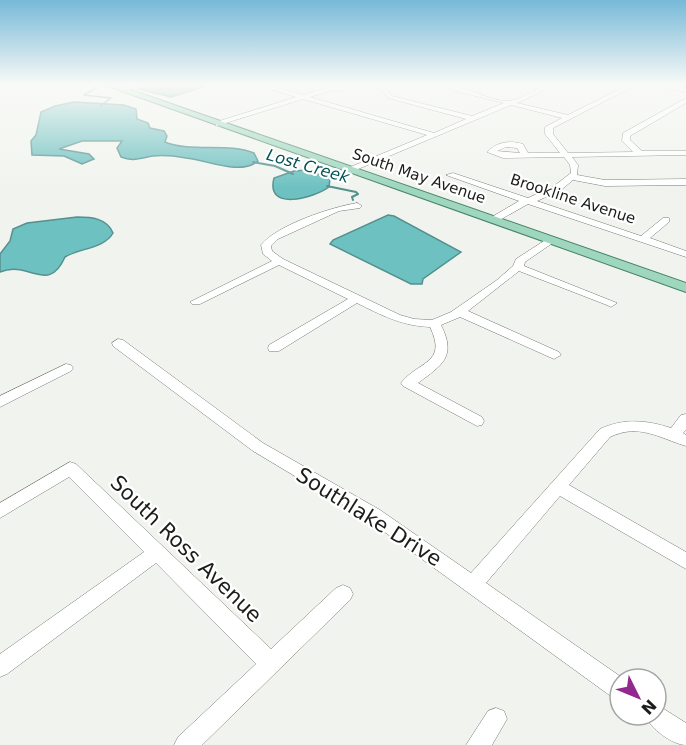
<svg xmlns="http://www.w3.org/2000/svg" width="686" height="745" font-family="'DejaVu Sans',sans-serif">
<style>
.water{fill:#6ec1c1;stroke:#55908f;stroke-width:1.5}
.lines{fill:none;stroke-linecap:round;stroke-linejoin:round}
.stream-far1{stroke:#55908f;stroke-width:1.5}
.stream{stroke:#55908f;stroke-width:2}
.minor-casing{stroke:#767974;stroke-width:1}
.major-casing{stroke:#478368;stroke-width:2}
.minor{fill:#fff;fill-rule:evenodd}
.major{fill:#9ed6be;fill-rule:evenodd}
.labels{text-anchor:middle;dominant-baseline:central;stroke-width:4.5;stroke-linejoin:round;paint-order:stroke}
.far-street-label{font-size:15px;fill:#1c1d1b;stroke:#fff}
.far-water-label{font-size:16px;font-style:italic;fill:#035252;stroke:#fff}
.near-street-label{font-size:21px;fill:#1c1d1b;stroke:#fff}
</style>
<rect width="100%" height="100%" fill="#f1f4ee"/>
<path class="water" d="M153 84C171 90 187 80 204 87L171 97 139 89Z
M74 102 124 105 136 109 137 119 148 123 150 128 164 131 167 136 165 142C192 153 228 142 254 153L258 161C240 176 207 160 186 158 175 156 163 155 153 156 141 158 133 162 121 157L117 148 122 141H82L59 149 89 154 94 159 82 164 64 156 32 155 31 141 36 135 41 112 55 106Z
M306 170 330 178 329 187C314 198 265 212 274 178L294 171Z
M388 215 394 216 461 252 423 279 422 284H411L330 244 333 240Z
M77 217C91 217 107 218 113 233 104 249 79 248 65 257 48 295 30 260 0 272V254L10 241 13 229 27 223Z"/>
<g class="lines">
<path class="stream-far1" d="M90 84 96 88 84 95 111 98 100 106"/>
<path class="stream" d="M253 162 275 166 293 174
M327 186 356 192 358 194 352 197 353 200"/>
<g class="minor-casing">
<path id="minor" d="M135 84H146L122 91 119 89Z
M264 84 303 95 330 87 398 84 385 87 392 96 472 116 504 103 455 91 443 84C462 84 490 102 509 101 518 100 529 93 537 90L539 87 537 84H543L545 87 541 92 517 103 568 115 630 84H638L553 128V134L568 153 633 152 622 141 623 133 686 98V103L630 136V140L642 151H686V155L572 157 578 165 577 175 605 180 686 179V185L605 186 573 180 561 190 537 201 641 236 663 218H669V222L650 238 686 251V257L528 204 496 222H490V218L519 201 446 175 453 173 528 198 554 186 571 173 570 165 564 157 503 158 487 152C497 142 509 140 523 144L528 153H560L545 134V127L562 118 511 105 351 172H348V168L427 135 303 99 216 126V122L296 97 257 85ZM379 87 388 98 466 119 434 133 310 97 331 91ZM506 147 517 148 520 153 497 151Z
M653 84 686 88V92L656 86Z
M357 203 362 206 360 208 339 211 278 239 271 246 272 251 283 259 400 315 414 319 432 320 451 312 497 280 513 266 516 259 550 237 554 238V242L525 262 524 266 617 303 611 307 607 305 519 271 468 311 559 352 561 355 554 359 460 317 441 325C457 357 442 365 418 383L482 417 484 421 482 425 477 426 403 386 401 383C418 361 448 364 430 327 402 326 381 315 357 303L279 351H269L268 348 269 345 348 299 279 265 200 304H192L190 302 272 261 263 254 261 245C277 225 332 207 357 203Z
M118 339 123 340 263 443 380 510 471 573 600 429C624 418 646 420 671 428L681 415 686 414V430L683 433 686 435V446C659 438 639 423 610 437L569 485 686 552V569L560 496 486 583 624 679H620V700L612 697 368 520 253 451 113 346 112 343Z
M66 364 71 365 73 368 71 371 0 407V396Z
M70 462 76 464 271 649 336 588 343 585 350 588 353 594 350 600 202 745H174L178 737 256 664 156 563 7 674 0 677V654L144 552 69 477 0 518V503Z
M656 704 686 723V745C672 745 650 728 645 715H656Z
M496 708 504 711 507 719 492 745H466L488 711Z"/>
</g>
<g class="major-casing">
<path id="major" d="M102 84H114L686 283V292Z"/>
</g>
<use href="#minor" class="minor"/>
<use href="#major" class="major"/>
</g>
<linearGradient id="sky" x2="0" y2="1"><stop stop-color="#77b9d8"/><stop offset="0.45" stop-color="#f9faf7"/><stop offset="1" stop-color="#f9faf7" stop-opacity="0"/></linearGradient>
<rect width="686" height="188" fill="url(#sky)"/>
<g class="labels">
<g class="far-street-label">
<text transform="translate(419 176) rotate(19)">South May Avenue</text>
<text transform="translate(573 199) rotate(18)">Brookline Avenue</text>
</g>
<g class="far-water-label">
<text transform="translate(308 166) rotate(16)">Lost Creek</text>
</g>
<g class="near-street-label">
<text transform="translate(369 517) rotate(32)">Southlake Drive</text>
<text transform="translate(186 549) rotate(44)">South Ross Avenue</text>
</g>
</g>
<g transform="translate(638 697) rotate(133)"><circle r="28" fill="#ffffff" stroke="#a4a5a4" stroke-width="1.5"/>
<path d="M0-4.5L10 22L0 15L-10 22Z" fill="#92298e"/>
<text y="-9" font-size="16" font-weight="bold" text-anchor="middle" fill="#1c1d1b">N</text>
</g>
</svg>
